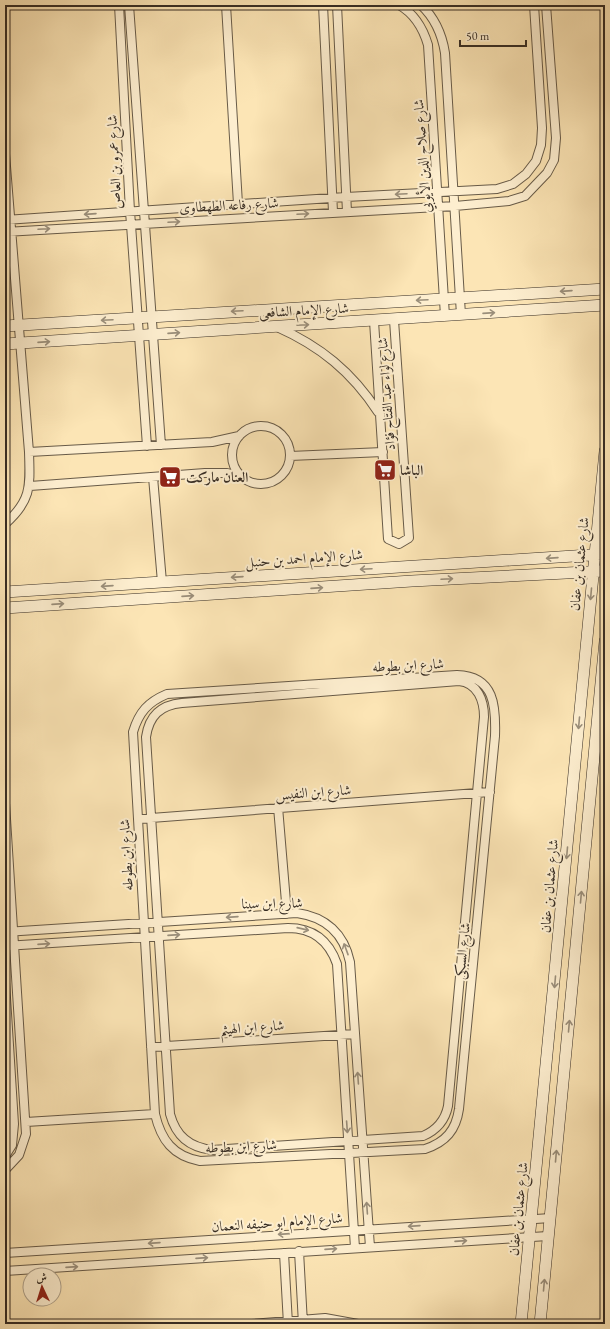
<svg xmlns="http://www.w3.org/2000/svg" width="610" height="1329" font-family="'EB Garamond',Amiri,serif">
<style>
.lines{fill:none;stroke-linecap:round;stroke-linejoin:round}
.street-casing{stroke:#685b48;stroke-width:10}
.secondary-casing{stroke:#372d24;stroke-width:12}
.street{stroke:#fdeecf;stroke-width:8}
.secondary{stroke:#fdeecf;stroke-width:11}
.oneway{stroke:#9a8e7a}
.labels{text-anchor:middle;dominant-baseline:central;stroke-width:4;stroke-linejoin:round;paint-order:stroke}
.street-label{font-size:14px;fill:#372d24;stroke:#fdeecf}
.poi-label{font-size:14px;font-weight:bold;fill:#372d24;stroke:#fdeecf;text-anchor:start}
</style>
<rect width="100%" height="100%" fill="#fce5b5"/>
<filter id="stains"><feTurbulence type="fractalNoise" baseFrequency=".005" numOctaves="4"/><feColorMatrix values="0 0 0 0 .2 0 0 0 0 .09 0 0 0 0 .02 0 0 0 .5 -.17"/></filter>
<radialGradient id="worn" r=".72"><stop offset=".6" stop-color="#630" stop-opacity="0"/><stop offset="1" stop-color="#630" stop-opacity=".3"/></radialGradient>
<g class="lines">
<g class="street-casing">
<path id="street" d="M119 5 130 211 147 446
M129 5 161 445
M226 5 238 204
M323 5 333 212
M337 5 347 212
M399 5C415 14 423 28 428 45L445 316
M421 5C435 18 442 34 445 53L461 315
M5 154 29 452C30 486 32 500 5 524
M5 220 346 197 497 189 513 184 526 174 536 161 541 145 542 128 534 5
M5 232 455 206 509 201 525 196 547 173 554 160 556 138 546 5
M374 321 388 539 399 544 409 538 394 320
M277 327C320 346 352 372 378 412
M232 455a29 29 0 1 1 58 0a29 29 0 1 1-58 0Z
M29 452 212 442 239 436
M290 456 383 452
M153 477 162 582
M30 486 205 473H227L243 477
M457 675C495 676 496 707 495 736L459 1109C456 1130 446 1142 425 1149L200 1161C173 1156 161 1140 155 1114L133 732C139 712 148 702 167 694Z
M459 681C478 683 484 701 484 717L448 1106C445 1121 437 1130 423 1136L212 1150C189 1147 176 1136 170 1114L146 737C149 716 160 705 182 703Z
M5 803 26 1134 19 1155 5 1170
M278 807 287 914
M138 819 490 792
M5 932 297 913C326 917 344 934 350 962L370 1247
M5 946 288 928C313 928 329 941 337 964L355 1248
M5 982 14 1124 12 1145 5 1156
M151 1047 355 1034
M26 1122 155 1114
M299 1251 303 1324
M5 1253 551 1218
M284 1253 288 1324
M5 1271 548 1236
M252 1324 325 1318 358 1324"/>
</g>
<g class="secondary-casing">
<path id="secondary" d="M5 326 605 289
M5 344 605 305
M5 592 605 554
M5 608 412 581 605 571
M521 1324 605 451
M540 1324 605 641"/>
</g>
<use href="#street" class="street"/>
<use href="#secondary" class="secondary"/>
</g>
<defs><path id="oneway-shaft" d="M-6 0H5M1.5-3L5.5 0L1.5 3" fill="none" stroke-width="1.6" stroke-linecap="round" stroke-linejoin="round"/></defs>
<g class="oneway">
<use href="#oneway-shaft" transform="translate(401 194) rotate(177)"/>
<use href="#oneway-shaft" transform="translate(90 214) rotate(176)"/>
<use href="#oneway-shaft" transform="translate(303 214) rotate(-3)"/>
<use href="#oneway-shaft" transform="translate(174 222) rotate(-3)"/>
<use href="#oneway-shaft" transform="translate(44 229) rotate(-3)"/>
<use href="#oneway-shaft" transform="translate(566 291) rotate(176)"/>
<use href="#oneway-shaft" transform="translate(422 300) rotate(177)"/>
<use href="#oneway-shaft" transform="translate(237 311) rotate(177)"/>
<use href="#oneway-shaft" transform="translate(489 313) rotate(-4)"/>
<use href="#oneway-shaft" transform="translate(107 320) rotate(177)"/>
<use href="#oneway-shaft" transform="translate(303 325) rotate(-3)"/>
<use href="#oneway-shaft" transform="translate(174 333) rotate(-4)"/>
<use href="#oneway-shaft" transform="translate(44 342) rotate(-4)"/>
<use href="#oneway-shaft" transform="translate(552 558) rotate(176)"/>
<use href="#oneway-shaft" transform="translate(366 569) rotate(177)"/>
<use href="#oneway-shaft" transform="translate(237 577) rotate(176)"/>
<use href="#oneway-shaft" transform="translate(447 579) rotate(-3)"/>
<use href="#oneway-shaft" transform="translate(107 586) rotate(176)"/>
<use href="#oneway-shaft" transform="translate(317 588) rotate(-4)"/>
<use href="#oneway-shaft" transform="translate(591 594) rotate(95)"/>
<use href="#oneway-shaft" transform="translate(188 596) rotate(-4)"/>
<use href="#oneway-shaft" transform="translate(58 604) rotate(-4)"/>
<use href="#oneway-shaft" transform="translate(579 723) rotate(95)"/>
<use href="#oneway-shaft" transform="translate(567 853) rotate(95)"/>
<use href="#oneway-shaft" transform="translate(581 897) rotate(-85)"/>
<use href="#oneway-shaft" transform="translate(232 917) rotate(176)"/>
<use href="#oneway-shaft" transform="translate(303 929) rotate(13)"/>
<use href="#oneway-shaft" transform="translate(174 935) rotate(-4)"/>
<use href="#oneway-shaft" transform="translate(44 944) rotate(-4)"/>
<use href="#oneway-shaft" transform="translate(346 949) rotate(-110)"/>
<use href="#oneway-shaft" transform="translate(555 982) rotate(95)"/>
<use href="#oneway-shaft" transform="translate(569 1026) rotate(-85)"/>
<use href="#oneway-shaft" transform="translate(358 1078) rotate(-94)"/>
<use href="#oneway-shaft" transform="translate(347 1127) rotate(86)"/>
<use href="#oneway-shaft" transform="translate(556 1156) rotate(-85)"/>
<use href="#oneway-shaft" transform="translate(367 1208) rotate(-94)"/>
<use href="#oneway-shaft" transform="translate(414 1226) rotate(176)"/>
<use href="#oneway-shaft" transform="translate(284 1234) rotate(176)"/>
<use href="#oneway-shaft" transform="translate(461 1241) rotate(-4)"/>
<use href="#oneway-shaft" transform="translate(154 1243) rotate(176)"/>
<use href="#oneway-shaft" transform="translate(331 1249) rotate(-4)"/>
<use href="#oneway-shaft" transform="translate(202 1258) rotate(-4)"/>
<use href="#oneway-shaft" transform="translate(72 1267) rotate(-4)"/>
<use href="#oneway-shaft" transform="translate(544 1285) rotate(-85)"/>
</g>
<defs>
<g id="supermarket-square" transform="scale(1.15)"><rect x="-9" y="-9" width="18" height="18" rx="4" fill="#8f2418" stroke="#fdeecf"/><path d="M-6-5.5h2.5l.6 2H6L4.5 2H-2.5L-4.4-4H-6ZM-1.5 3.2a1.3 1.3 0 1 0 .1 0ZM3 3.2a1.3 1.3 0 1 0 .1 0Z" fill="#fff"/></g>
</defs>
<g fill-rule="evenodd">
<use href="#supermarket-square" x="385" y="470"/>
<use href="#supermarket-square" x="170" y="477"/>
</g>
<g class="labels">
<g class="street-label">
<text transform="translate(422 156) rotate(-94)">شارع صلاح الدين الأيوبي</text>
<text transform="translate(114 162) rotate(-93)">شارع عمرو بن العاص</text>
<text transform="translate(229 205) rotate(-3)">شارع رفاعه الطهطاوى</text>
<text transform="translate(304 310) rotate(-3)">شارع الإمام الشافعى</text>
<text transform="translate(386 394) rotate(-94)">شارع لواء عبد الفتاح فؤاد</text>
<text transform="translate(304 558) rotate(-4)">شارع الإمام احمد بن حنبل</text>
<text transform="translate(579 564) rotate(-84)">شارع عثمان بن عفان</text>
<text transform="translate(408 665) rotate(-3)">شارع ابن بطوطه</text>
<text transform="translate(313 792) rotate(-4)">شارع ابن النفيس</text>
<text transform="translate(126 855) rotate(-93)">شارع ابن بطوطه</text>
<text transform="translate(549 886) rotate(-85)">شارع عثمان بن عفان</text>
<text transform="translate(272 903) rotate(-1)">شارع ابن سينا</text>
<text transform="translate(462 951) rotate(-84)">شارع السبكى</text>
<text transform="translate(252 1027) rotate(-4)">شارع ابن الهيثم</text>
<text transform="translate(241 1146) rotate(-3)">شارع ابن بطوطه</text>
<text transform="translate(518 1209) rotate(-84)">شارع عثمان بن عفان</text>
<text transform="translate(277 1222) rotate(-4)">شارع الإمام ابو حنيفه النعمان</text>
</g>
<g class="poi-label">
<text x="400" y="470">الباشا</text>
<text x="186" y="477">العنان ماركت</text>
</g>
</g>
<rect width="610" height="1329" fill="none" stroke="#fce5b5" stroke-width="20"/>
<rect x="6" y="6" width="598" height="1317" fill="none" stroke="#372d24" stroke-width="2"/>
<rect x="10" y="10" width="590" height="1309" fill="none" stroke="#372d24"/>
<g transform="translate(42 1287) rotate(356)"><circle r="19" fill="#fdeecf" stroke="#aea18b"/>
<path d="M0-3L7 15L0 10L-7 15Z" fill="#8f2418"/>
<text y="-6" font-size="11" font-weight="bold" text-anchor="middle" fill="#372d24">ش</text>
</g>
<path d="M460 40v6h66v-6" fill="none" stroke="#372d24" stroke-width="2"/>
<text x="466" y="40" font-size="12" fill="#372d24" stroke="#fdeecf" stroke-width="3" paint-order="stroke">50 m</text>
<rect width="100%" height="100%" filter="url(#stains)"/>
<rect width="100%" height="100%" fill="url(#worn)"/>
</svg>
